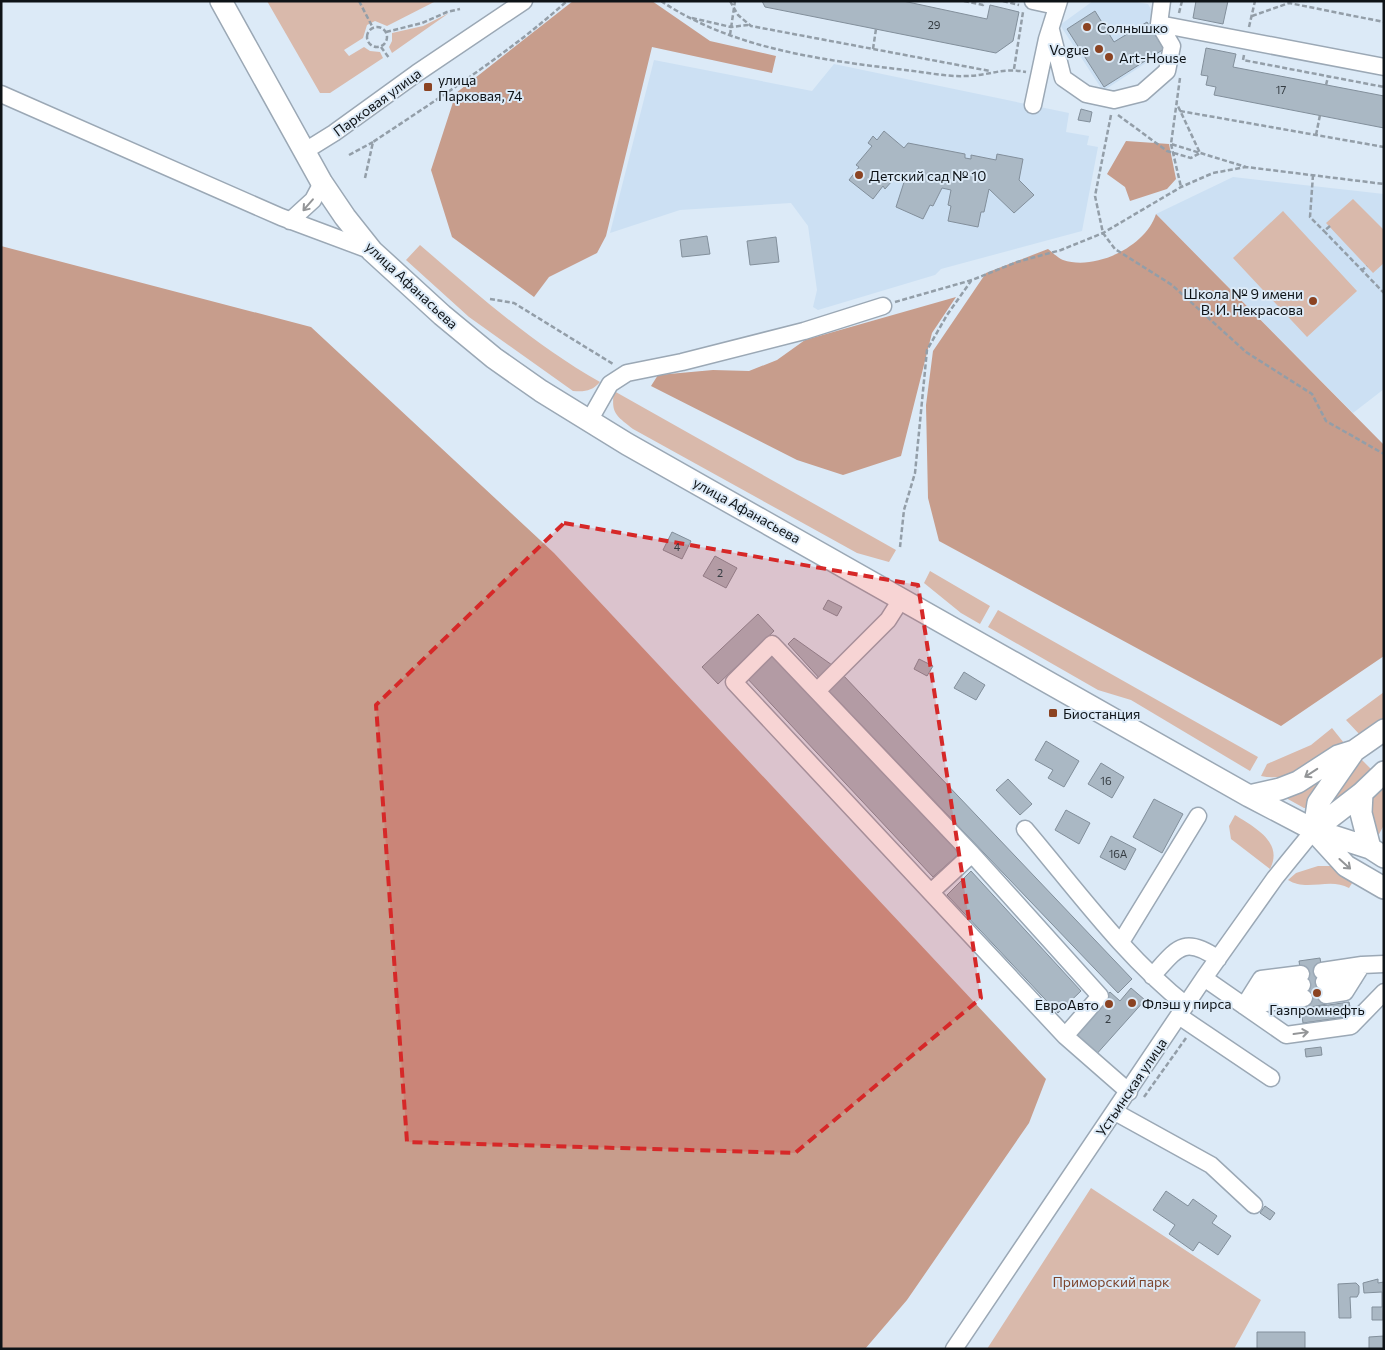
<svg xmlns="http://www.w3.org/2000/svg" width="1385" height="1350" font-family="Commissioner,sans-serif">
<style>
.built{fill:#cce0f3}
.green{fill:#d9b9ab}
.forest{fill:#c79d8c}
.building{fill:#aab8c4;stroke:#828f9b}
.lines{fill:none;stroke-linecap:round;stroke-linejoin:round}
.minor-casing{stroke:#9ba8b5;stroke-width:19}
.major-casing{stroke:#9ba8b5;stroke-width:24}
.path{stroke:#939ea8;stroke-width:2.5;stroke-dasharray:5 2.5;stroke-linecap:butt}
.minor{stroke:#fff;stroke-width:16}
.major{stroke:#fff;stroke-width:21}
.oneway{stroke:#939597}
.marked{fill:#d62828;fill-opacity:0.2;stroke:#d62828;stroke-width:4;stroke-dasharray:10 6;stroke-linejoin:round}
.poi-dot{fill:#8b4322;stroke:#dceaf7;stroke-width:2}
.labels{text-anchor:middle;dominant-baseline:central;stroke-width:4;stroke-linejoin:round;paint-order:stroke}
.number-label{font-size:11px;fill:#353c42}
.poi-label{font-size:14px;fill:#0e1317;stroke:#dceaf7;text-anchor:start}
.street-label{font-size:14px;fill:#0e1317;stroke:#dceaf7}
.park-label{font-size:14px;fill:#7d452d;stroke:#dceaf7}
</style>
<rect width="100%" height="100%" fill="#dceaf7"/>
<path class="built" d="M1093 1H1131L1148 4 1172 46 1103 91 1060 25Z
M654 60 812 91 834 64 1069 113 1066 132 1089 136 1087 145 1098 147 1082 231 941 269 935 275 818 310 813 307 817 290 808 226 791 203 680 210 610 233Z
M1233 177 1384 194V389L1353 413 1156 214Z"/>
<path class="green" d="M267 1H436L387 26 375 21 367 25 363 38 344 50 349 56 364 47 370 51 380 52 383 58 330 93H320Z
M449 13 392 53 389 47 392 41V33L423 26Z
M1353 199 1384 230V263L1373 273 1326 223Z
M1283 211 1357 291 1307 337 1233 258Z
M420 245C477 294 534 345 600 382 592 391 585 392 573 391L469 317 406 260Z
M614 391 896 550 889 562 857 553 633 429C615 415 611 413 614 391Z
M930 571 990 606 980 624 961 613 924 583Z
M998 610 1258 757 1250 771 1131 700 1098 690 988 627Z
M1384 692V719L1360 735 1346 720Z
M1332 728 1344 743C1319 760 1293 783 1261 776L1267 764 1311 745Z
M1345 756 1308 808H1304L1286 798Z
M1361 759 1371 769 1331 808 1327 803Z
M1384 784V825L1378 836 1369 802 1374 792Z
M1235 815C1254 827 1284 842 1270 869L1231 839 1229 826Z
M1318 866H1331L1354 880 1349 888C1330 877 1307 892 1288 880L1296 873Z
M1091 1188 1261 1300 1234 1349H987Z"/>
<path class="forest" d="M573 1H652L710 41 776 56 772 73 652 47 606 236 597 253 549 277 534 297 452 237 431 170 456 93Z
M1126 141 1169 144 1176 179 1167 189 1130 201 1125 187 1107 174Z
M1156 214 1384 445V656L1281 726 939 541 928 498 926 405 933 351 986 273 1048 249C1052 252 1058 258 1063 260 1096 271 1146 246 1156 214Z
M1 246 311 327 554 553 1046 1079 1029 1123 907 1300 865 1349H1Z
M956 297 932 333 901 456 843 475 797 460 651 386 658 375 713 370 749 371 777 360 805 340Z"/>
<path class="building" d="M762 1H903L987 19 990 5 1019 12 1013 41 996 53 765 7Z
M1196 1H1228L1223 24 1193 18Z
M1095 11 1114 42 1147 22 1164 49 1104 87 1067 29Z
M1206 48 1236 54 1233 67 1384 96V128L1214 95 1216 87 1206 85 1208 76 1201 75Z
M1081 109 1092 112 1090 122 1078 120Z
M884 131 904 148 908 143 965 154V158L971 159V155L996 160 997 154 1023 159 1019 180 1034 195 1014 213 989 189 984 212H981L978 227 948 221 951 206 948 205 951 190 942 188 933 206 930 205 923 219 896 207 906 176 899 173 885 189 883 186 873 199 849 180 859 167 856 165 872 146 868 143 873 136 877 140Z
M707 236 710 254 682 257 680 240Z
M776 237 779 262 750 265 747 241Z
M672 532 691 541 682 559 663 550Z
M715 556 737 568 726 588 703 576Z
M828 600 842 607 837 616 823 609Z
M758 614 774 631 718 684 702 667Z
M794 638 832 665 821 680 788 644Z
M772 650 961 852 933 877 745 676Z
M919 659 933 666 927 676 914 669Z
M964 672 985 685 976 700 954 688Z
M842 674 1132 979 1118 993 828 690Z
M1046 741 1079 761 1064 787 1048 778 1053 770 1035 760Z
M1101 763 1124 777 1112 798 1088 784Z
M1008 779 1032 804 1020 815 996 790Z
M1154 799 1183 814 1162 853 1133 837Z
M1066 810 1090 823 1079 844 1055 830Z
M1111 836 1136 849 1125 870 1100 857Z
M971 871 1081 991 1058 1013 947 895Z
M1320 958 1327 1004 1306 1008 1299 961Z
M1131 988 1145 1000 1094 1057 1071 1036 1110 992 1120 1001Z
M1349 1002 1352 1016 1303 1023 1301 1009Z
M1321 1047 1322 1055 1306 1057 1305 1049Z
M1166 1191 1188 1206 1193 1199 1217 1216 1212 1223 1231 1236 1218 1255 1199 1242 1193 1251 1169 1234 1175 1225 1153 1210Z
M1265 1206 1275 1213 1270 1220 1260 1213Z
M1378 1279V1283L1384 1282 1383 1320H1372V1307H1382V1292L1364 1293 1363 1283Z
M1356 1283 1359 1286V1293L1357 1297H1350L1351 1318H1339L1338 1284Z
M1257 1332H1305V1349H1257Z
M1384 1336V1349H1369V1337Z"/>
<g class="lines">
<g class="minor-casing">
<path id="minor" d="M1033 1 1056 6
M1159 24 1384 67
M1051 30 1063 78 1086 94 1114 100 1142 93 1167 71 1172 46 1159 24 1162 1
M1 94 281 217 372 251
M1033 105 1047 39 1059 1
M305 151 334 133 417 73 524 1
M290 221 313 200 322 183
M589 421 610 384 627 373 682 362 804 331 883 306
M818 690 888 620 902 598
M1025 829C1076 889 1124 956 1186 1005
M931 892 972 854
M1121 942 1198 816
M1322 971 1362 965 1384 964
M1152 976C1176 950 1183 934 1218 959
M1204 978 1286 1035 1351 1026 1384 992
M1324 982 1354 978
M1253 992 1302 985
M1326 995 1345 992 1362 965
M1244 1006 1261 979 1301 974
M1244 1006 1304 998
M1179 1016 1271 1078
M1065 1036 1100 996 972 854 772 644 734 682 1065 1036 1129 1092
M1115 1112 1211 1165 1254 1205
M954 1349 1204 978 1275 878 1314 830"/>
</g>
<g class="major-casing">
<path id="major" d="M221 1 322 183 345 217 372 251 442 315 494 358 541 391 627 444 1249 796 1314 830 1370 848 1384 857
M1362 793 1361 813 1370 848
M1249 796 1280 789 1298 782 1338 756 1354 751 1384 730
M1314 830 1362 793 1384 772
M1314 830 1318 803 1354 751
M1314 831 1346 866 1384 888"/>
</g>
<path class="path" d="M359 1 373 28
M661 1C733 49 822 60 905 70 925 72 946 77 966 76 989 76 1001 67 1026 72
M730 1 738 15 751 26 990 71
M964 1 983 5 984 1
M1003 1 1019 5
M1179 13 1182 1
M1252 16 1289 3 1384 22
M692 18 731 27 748 25
M367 37a10 10 0 1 1 20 0a10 10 0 1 1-20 0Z
M1249 27 1255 1
M386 32 422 23 447 12 460 9
M730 35 735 1
M381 47 389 58
M873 49 876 29
M1244 55 1243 60 1384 87
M1014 69 1023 12
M1180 78 1171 144 1246 167 1384 184
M1326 85 1328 77
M1180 111 1384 147
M1111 115 1095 196 1103 233 1115 249 1172 285 1246 352 1312 394 1326 421 1384 454
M1118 115 1167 151 1191 158 1200 153 1177 104
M1316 135 1320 115
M1171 144 1181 187
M349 155 373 142
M1313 175 1310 217 1324 231
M365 178 373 142C439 98 508 54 567 1
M1330 226 1324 231 1384 293
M1361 271 1367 266
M490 299 514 303 613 364
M895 302 972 280 1017 262 1061 250 1103 233 1181 187 1213 173 1246 167
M900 547 904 510 915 473 927 350 947 315 971 281
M1144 1097 1186 1038"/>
<use href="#minor" class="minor"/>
<use href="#major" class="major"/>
</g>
<defs><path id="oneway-shaft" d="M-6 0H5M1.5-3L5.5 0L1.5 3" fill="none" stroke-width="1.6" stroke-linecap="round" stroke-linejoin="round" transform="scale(1.25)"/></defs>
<g class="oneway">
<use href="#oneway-shaft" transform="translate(308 205) rotate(131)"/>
<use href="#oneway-shaft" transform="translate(1311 773) rotate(147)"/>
<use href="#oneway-shaft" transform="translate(1345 864) rotate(42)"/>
<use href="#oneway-shaft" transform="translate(1301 1033) rotate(-8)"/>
</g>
<path class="marked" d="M564 523 918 585 981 998 795 1153 407 1142 376 705Z"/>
<g class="poi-dot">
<circle cx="1087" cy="27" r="5"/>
<circle cx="1099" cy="49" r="5"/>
<circle cx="1109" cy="57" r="5"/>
<rect x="423" y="82" width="10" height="10" rx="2.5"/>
<circle cx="859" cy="175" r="5"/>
<circle cx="1313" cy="301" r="5"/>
<rect x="1048" y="708" width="10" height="10" rx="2.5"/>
<circle cx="1317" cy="993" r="5"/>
<circle cx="1132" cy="1003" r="5"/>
<circle cx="1109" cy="1004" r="5"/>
</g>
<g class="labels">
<g class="number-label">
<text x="934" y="24">29</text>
<text x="1281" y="89">17</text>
<text x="677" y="546">4</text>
<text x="720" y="572">2</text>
<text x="1106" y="780">16</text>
<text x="1118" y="853">16А</text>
<text x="1108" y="1018">2</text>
</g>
<g class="poi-label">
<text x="1097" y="27">Солнышко</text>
<text x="1089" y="49" text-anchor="end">Vogue</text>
<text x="1119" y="57">Art-House</text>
<text x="438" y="79">улица<tspan x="438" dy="16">Парковая, 74</tspan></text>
<text x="869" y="175">Детский сад № 10</text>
<text x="1303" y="293" text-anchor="end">Школа № 9 имени<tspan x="1303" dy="16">В. И. Некрасова</tspan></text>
<text x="1063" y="713">Биостанция</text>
<text x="1142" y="1003">Флэш у пирса</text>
<text x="1099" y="1004" text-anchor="end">ЕвроАвто</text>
<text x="1317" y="1009" text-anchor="middle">Газпромнефть</text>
</g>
<g class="street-label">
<text transform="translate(377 102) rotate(-36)">Парковая улица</text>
<text transform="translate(412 285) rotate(43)">улица Афанасьева</text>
<text transform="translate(747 510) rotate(29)">улица Афанасьева</text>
<text transform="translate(1131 1087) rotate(-56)">Устьинская улица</text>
</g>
<g class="park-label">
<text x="1111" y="1281">Приморский парк</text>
</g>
</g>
<rect width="1385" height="1350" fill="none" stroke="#0e1317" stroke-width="5"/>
</svg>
